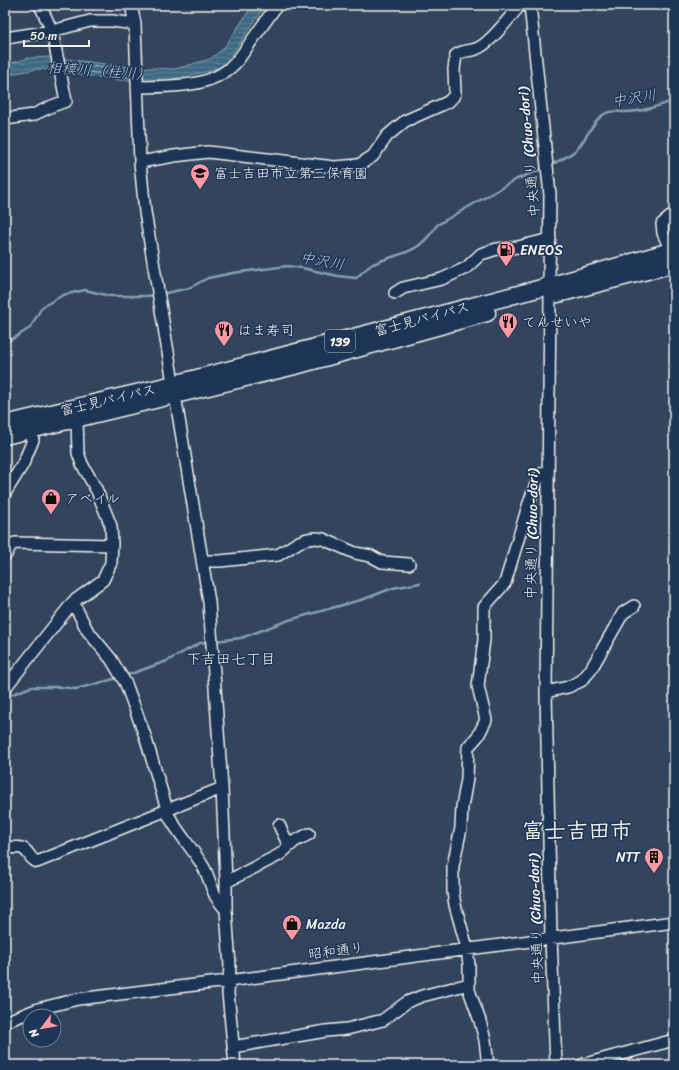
<svg xmlns="http://www.w3.org/2000/svg" width="679" height="1070" font-family="Sriracha,'Klee One',sans-serif">
<style>
.water{fill:url(#water-rules);stroke:#87a0ab}
.lines{fill:none;stroke-linecap:round;stroke-linejoin:round}
.shore{stroke:#abbbbf;stroke-width:1}
.stream{stroke:#87a0ab;stroke-width:2.5}
.minor-casing{stroke:#f4f1e8;stroke-width:14}
.highway-casing{stroke:#f4f1e8;stroke-width:19}
.minor{stroke:#1d3557;stroke-width:11}
.highway{stroke:#1d3557;stroke-width:16}
.labels{text-anchor:middle;dominant-baseline:central;stroke-width:3;stroke-linejoin:round;paint-order:stroke}
.shield{fill:#1d3557;stroke:#b4b9bc;stroke-width:1}
.shield-label{font-size:13px;font-weight:bold;fill:#f4f1e8}
.street-label{font-size:14px;fill:#f4f1e8;stroke:#1d3557}
.poi-label{font-size:14px;fill:#f4f1e8;stroke:#1d3557;text-anchor:start}
.water-label{font-size:15px;font-style:italic;fill:#b4c2c4;stroke:#1d3557}
.neighbourhood-label{font-size:15px;fill:#f4f1e8;stroke:#1d3557}
.town-label{font-size:22px;font-weight:bold;fill:#f4f1e8;stroke:#1d3557}
</style>
<defs>
<pattern id="water-rules" width="6" height="5" patternUnits="userSpaceOnUse"><rect width="6" height="5" fill="#3e6a82"/><path d="M0 2.5h6" fill="none" stroke="#5a8094"/></pattern>
</defs>
<rect width="100%" height="100%" fill="#32445e"/>
<filter id="ink" filterUnits="userSpaceOnUse"><feTurbulence type="fractalNoise" baseFrequency=".025" numOctaves="2"/><feDisplacementMap in="SourceGraphic" scale="8" xChannelSelector="R" yChannelSelector="G"/><feConvolveMatrix kernelMatrix="1 2 1 2 8 2 1 2 1" color-interpolation-filters="sRGB"/></filter>
<g filter="url(#ink)">
<path class="water" d="M253 5H266L228 60 220 67 209 71 164 81 119 80 39 69 16 73 5 77V65L29 58 50 57 129 67 175 69 210 59 223 49Z"/>
<g class="lines">
<path class="shore" d="M65 63 130 71
M66 69 119 76H130"/>
<path class="stream" d="M551 165C560 160 570 156 577 149 586 139 594 119 606 113 613 110 618 112 625 112 641 112 658 106 673 101L674 102
M162 294 189 288 208 278 233 273 287 266 302 268 338 276 356 278C362 273 367 267 373 264 403 251 417 256 437 225L517 179 544 168
M5 342 14 338 30 328 42 307 63 295 85 290 110 296H147L155 295
M215 641 241 638 289 620 364 599 393 588 420 583
M125 676 167 661 200 643 208 642
M5 697 31 687H61L76 689 118 678"/>
<g class="minor-casing">
<path id="minor" d="M131 5 135 24 140 162 145 212 209 602 222 788 226 882V910L230 966 228 993 235 1065
M530 5 550 195 549 286 550 296 546 692 551 938 556 1065
M5 38 52 31 90 21H112L135 24
M137 87C172 86 214 89 238 60L277 5
M5 119 33 115 52 106 66 101 52 31 40 5
M140 162 174 156 208 152 334 167 359 165 373 156 387 136 405 121 448 102 453 97 455 93 454 69 456 55C465 49 467 52 476 49 489 45 511 16 520 5
M671 251 663 233 662 224 674 214
M395 293 403 288 442 279 466 268 481 254 497 249 518 247 550 239
M5 493 23 464 33 440 30 431
M5 556 11 545 15 543 112 545
M202 561H220L278 555 299 542 308 539 316 538 323 539 355 553 371 556 382 562 409 564
M73 602 87 630 111 659 126 684 145 736 169 816C179 835 194 850 204 868 209 877 211 888 216 897 219 902 223 906 226 910
M5 688 73 602 103 580 111 563 112 543 111 526 97 491 82 464 78 453 77 419
M546 692 568 687 581 681 590 671 623 613 634 606
M279 825 289 846
M5 848C11 848 21 846 25 850 31 855 29 858 37 862L222 788
M226 882 279 855 295 841 309 834
M5 1022 38 1009 78 999 228 981 674 922
M233 1047 326 1031 347 1029 383 1020 407 1002 422 996 469 984
M488 1065 485 1040 480 1021 469 990V965L467 948 455 905 453 892V866L461 828 462 807 467 779 468 747 478 736 486 720 478 686 484 640V607L505 583 528 506 538 478 543 473 548 471
M581 1065 674 1040"/>
</g>
<g class="highway-casing">
<path id="highway" d="M558 294 674 264
M5 424 174 384 549 286 674 250
M5 436 295 366 487 313"/>
</g>
<use href="#minor" class="minor"/>
<use href="#highway" class="highway"/>
</g>
</g>
<defs>
<g id="school-pin" transform="scale(1)"><path d="M0 17L-7.5 6A9.5 9.5 0 1 1 7.5 6Z" fill="#ff9aa2" stroke="#1d3557"/><path d="M0-5L7-2L0 1L-7-2ZM-4 1L0 2.5L4 1V4Q0 6-4 4Z" fill="#111"/></g>
<g id="fuel-pin" transform="scale(1)"><path d="M0 17L-7.5 6A9.5 9.5 0 1 1 7.5 6Z" fill="#ff9aa2" stroke="#1d3557"/><path d="M-5.5-6h7V0h2V4h1.3V-2.5L3-4.5l.8-.8L6-3V5H2.5V1h-1V6h-7ZM-4.2-4.7v3.2H.2V-4.7Z" fill="#111"/></g>
<g id="restaurant-pin" transform="scale(1)"><path d="M0 17L-7.5 6A9.5 9.5 0 1 1 7.5 6Z" fill="#ff9aa2" stroke="#1d3557"/><path d="M-5-6h1v4h1v-4h1v4h1v-4h1v5L-1.5 .5V6h-2V.5L-5-1ZM5-6V6H3V1.5H1.5Q1.5-4 5-6Z" fill="#111"/></g>
<g id="shop-pin" transform="scale(1)"><path d="M0 17L-7.5 6A9.5 9.5 0 1 1 7.5 6Z" fill="#ff9aa2" stroke="#1d3557"/><path d="M-5-2.5h2.3a2.7 3.5 0 0 1 5.4 0H5L5.5 6h-11ZM-1.5-2.5h3a1.5 2.3 0 0 0-3 0Z" fill="#111"/></g>
<g id="building-pin" transform="scale(1)"><path d="M0 17L-7.5 6A9.5 9.5 0 1 1 7.5 6Z" fill="#ff9aa2" stroke="#1d3557"/><path d="M-4-6H4V6H1V3H-1V6H-4ZM-2.5-4.3h1.7v1.8h-1.7ZM.8-4.3h1.7v1.8H.8ZM-2.5-1h1.7V.8h-1.7ZM.8-1h1.7V.8H.8Z" fill="#111"/></g>
</defs>
<g fill-rule="evenodd">
<use href="#school-pin" x="200" y="173"/>
<use href="#fuel-pin" x="506" y="250"/>
<use href="#restaurant-pin" x="508" y="322"/>
<use href="#restaurant-pin" x="224" y="330"/>
<use href="#shop-pin" x="51" y="498"/>
<use href="#building-pin" x="654" y="857"/>
<use href="#shop-pin" x="292" y="924"/>
</g>
<g class="labels">
<rect class="shield" x="325" y="330" width="30" height="22" rx="3"/>
<g class="shield-label">
<text x="340" y="341">139</text>
</g>
<g class="street-label">
<text transform="translate(529 152) rotate(-95)">中央通り (Chuo-dori)</text>
<text transform="translate(422 319) rotate(-15)">富士見バイパス</text>
<text transform="translate(108 400) rotate(-13)">富士見バイパス</text>
<text transform="translate(532 534) rotate(-89)">中央通り (Chuo-dori)</text>
<text transform="translate(536 919) rotate(-92)">中央通り (Chuo-dori)</text>
<text transform="translate(336 951) rotate(-8)">昭和通り</text>
</g>
<g class="poi-label">
<text x="214" y="173">富士吉田市立第三保育園</text>
<text x="520" y="250">ENEOS</text>
<text x="522" y="322">てんせいや</text>
<text x="238" y="330">はま寿司</text>
<text x="65" y="498">アベイル</text>
<text x="640" y="857" text-anchor="end">NTT</text>
<text x="306" y="924">Mazda</text>
</g>
<g class="water-label">
<text transform="translate(99 71) rotate(4)">相模川（桂川）</text>
<text transform="translate(634 98) rotate(-9)">中沢川</text>
<text transform="translate(322 261) rotate(10)">中沢川</text>
</g>
<g class="neighbourhood-label">
<text x="231" y="659">下吉田七丁目</text>
</g>
<g class="town-label">
<text x="577" y="830">富士吉田市</text>
</g>
</g>
<rect width="679" height="1070" fill="none" stroke="#1d3557" stroke-width="20"/>
<rect x="10" y="10" width="659" height="1050" fill="none" stroke="#f4f1e8" stroke-width="1.5" filter="url(#ink)"/>
<g transform="translate(42 1028) rotate(238)"><circle r="19" fill="#1d3557" stroke="#738091"/>
<path d="M0-3L7 15L0 10L-7 15Z" fill="#ff9aa2"/>
<text y="-6" font-size="11" font-weight="bold" text-anchor="middle" fill="#f4f1e8">N</text>
</g>
<path d="M24 40v6h65v-6" fill="none" stroke="#f4f1e8" stroke-width="2"/>
<text x="30" y="40" font-size="12" fill="#f4f1e8" stroke="#1d3557" stroke-width="3" paint-order="stroke">50 m</text>
</svg>
